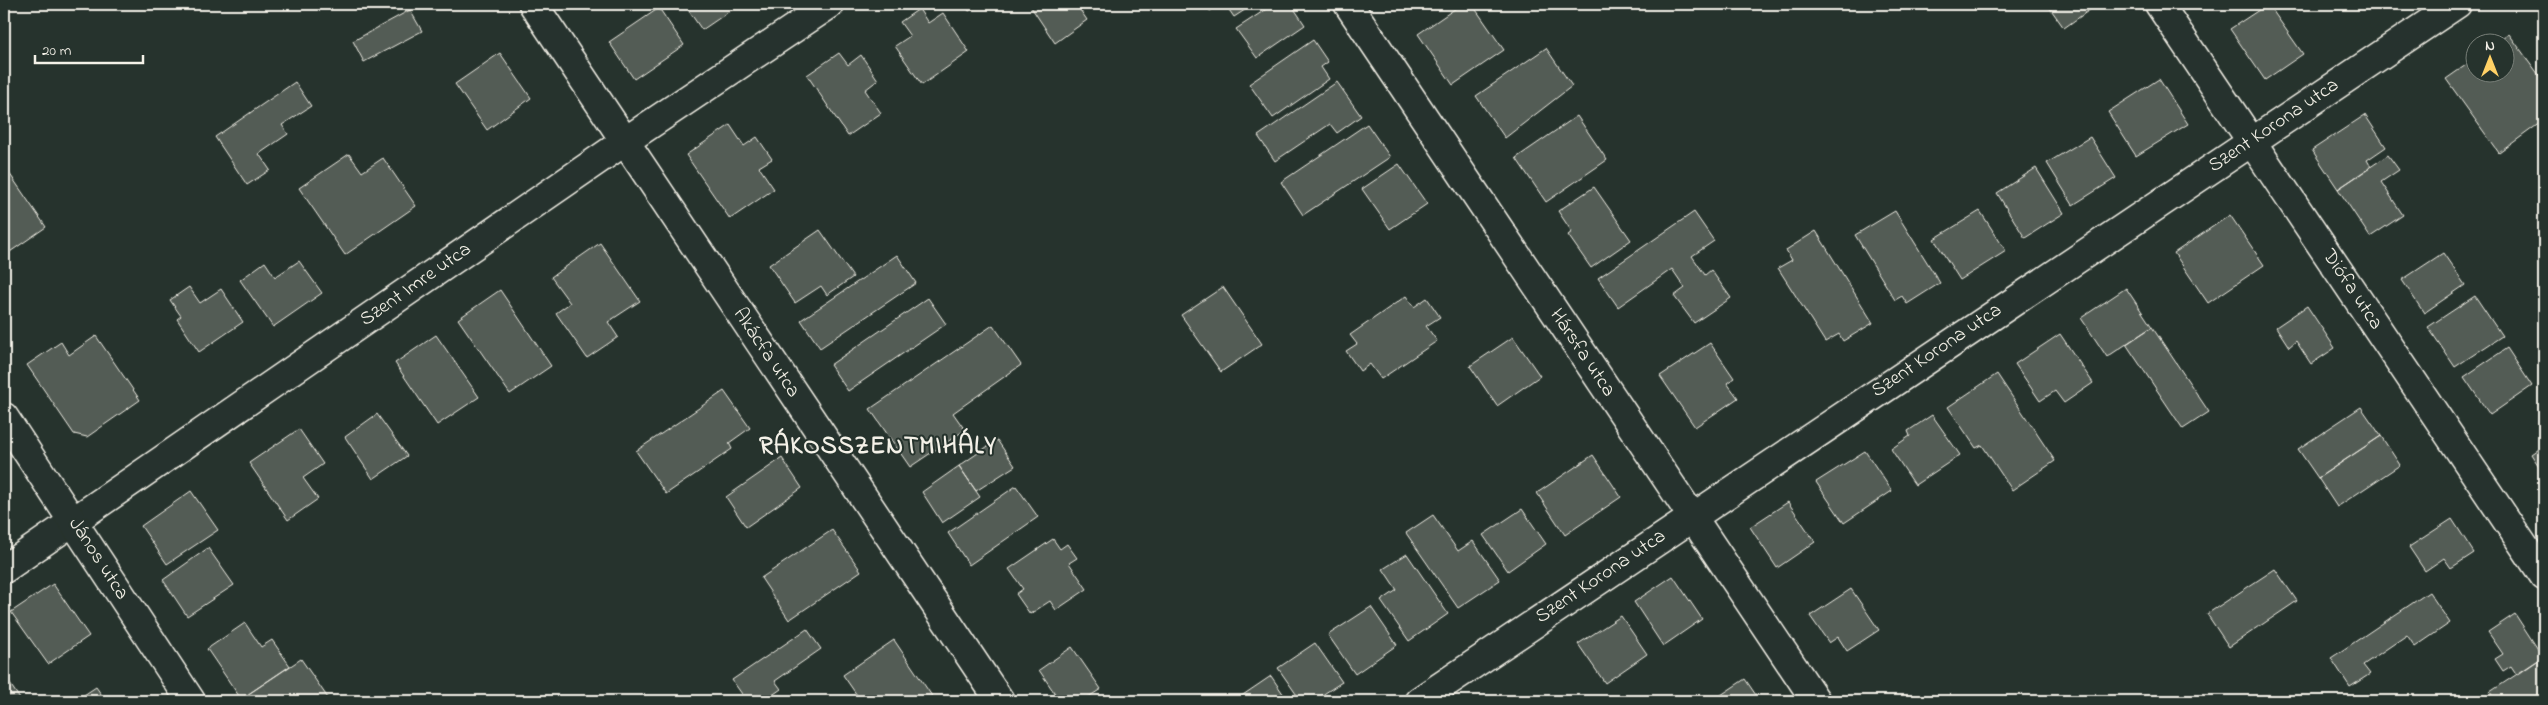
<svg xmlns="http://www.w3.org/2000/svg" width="2548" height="705" font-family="'Indie Flower',sans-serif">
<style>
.building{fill:#525c55;stroke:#f4f1e8}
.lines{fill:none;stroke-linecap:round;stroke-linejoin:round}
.street-casing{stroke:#f4f1e8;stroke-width:31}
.secondary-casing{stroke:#f4f1e8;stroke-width:31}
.street{stroke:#26332d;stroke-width:28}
.secondary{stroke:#26332d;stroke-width:28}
.labels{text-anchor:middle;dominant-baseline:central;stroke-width:4;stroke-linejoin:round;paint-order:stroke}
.street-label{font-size:20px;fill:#f4f1e8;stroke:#26332d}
.district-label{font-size:25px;font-weight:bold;letter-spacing:1px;fill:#f4f1e8;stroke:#26332d}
</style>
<rect width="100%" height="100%" fill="#26332d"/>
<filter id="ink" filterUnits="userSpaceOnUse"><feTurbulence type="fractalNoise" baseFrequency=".02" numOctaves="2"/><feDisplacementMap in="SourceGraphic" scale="10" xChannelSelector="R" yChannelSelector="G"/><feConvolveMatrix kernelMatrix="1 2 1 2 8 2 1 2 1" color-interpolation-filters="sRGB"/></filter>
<g filter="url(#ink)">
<path class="building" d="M684 4H740L702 30Z
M963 4H980L969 11Z
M1029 4H1076L1087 20 1055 43Z
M1205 4H1220L1210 11Z
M1225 4H1254L1234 17Z
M1274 4H1291L1305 25 1257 58 1236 29Z
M1462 4H1472L1504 50 1453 85 1418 34Z
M2047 4H2098L2064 28Z
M2268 4 2303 54 2265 80 2230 29Z
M659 8 684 45 634 79 609 42Z
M919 9 928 23 943 13 969 52 922 85 895 46 910 36 900 22Z
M410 10 422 31 364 62 353 41Z
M2509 34 2544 82V120L2499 153 2446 79 2476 58V72H2506V42H2497Z
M1313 40 1328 62 1321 67 1329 79 1273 118 1249 84Z
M1546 48 1572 86 1505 138 1476 96Z
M500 53 531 98 487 130 455 84Z
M839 53 848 65 861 55 878 80 865 90 881 113 848 136 807 75Z
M2159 79 2188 124 2136 156 2108 112Z
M295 82 311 106 282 125 288 134 259 154 270 170 247 185 215 137Z
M1337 82 1361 116 1337 133 1330 124 1275 161 1258 136Z
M2365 115 2386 147 2367 160 2371 167 2338 189 2312 150Z
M1577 116 1607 160 1546 202 1516 158Z
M1367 124 1390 157 1303 215 1281 182Z
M730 125 744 146 757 137 772 159 759 167 774 189 730 219 686 155Z
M2090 137 2116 178 2073 205 2047 163Z
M349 154 362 172 383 158 416 206 345 255 299 188Z
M2388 155 2399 170 2381 182 2403 215 2370 237 2338 189Z
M1399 164 1427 204 1390 229 1362 189Z
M2036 168 2064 213 2025 238 1997 193Z
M7 170 46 227 4 256V172Z
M1594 187 1631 240 1591 268 1568 235 1572 232 1558 211Z
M1895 211 1940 283 1907 304 1902 296 1895 300 1855 235Z
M1980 211 2006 251 1960 280 1934 239Z
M1694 212 1714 241 1692 256 1705 275 1711 270 1731 298 1694 323 1674 296 1685 288 1672 269 1618 307 1598 278Z
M2230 215 2264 265 2208 303 2174 253Z
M820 230 853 277 827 295 821 286 795 303 769 265Z
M1816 231 1873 323 1843 341 1839 334 1825 342 1778 268 1792 260 1786 250Z
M600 243 640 301 608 322 618 337 587 358 556 313 570 303 551 277Z
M2443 253 2465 285 2424 313 2402 280Z
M897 255 916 283 820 348 801 320Z
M299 261 322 293 273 327 240 280 265 262 275 277Z
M189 287 200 303 221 289 243 322 199 352 177 319 181 316 170 300Z
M1223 287 1262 344 1221 372 1181 315Z
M2126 288 2152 327 2107 357 2081 318Z
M500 290 551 366 510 394 458 319Z
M1406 296 1414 307 1427 298 1440 317 1426 326 1437 341 1381 379 1370 364 1360 371 1346 351 1357 344 1350 335Z
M2475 296 2502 336 2455 367 2428 327Z
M928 298 946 324 848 391 830 365Z
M2307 306 2335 348 2311 364 2296 341 2289 347 2276 327Z
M993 325 1021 365 953 413 965 430 910 467 870 409Z
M2152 327 2209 412 2183 429 2126 344Z
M2060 334 2093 383 2064 403 2055 391 2040 401 2015 364Z
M436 335 479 397 437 425 395 363Z
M96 336 140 400 87 437 74 434 27 365 61 342 69 355Z
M1513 337 1540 376 1497 406 1470 366Z
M1710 343 1734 378 1727 383 1738 398 1695 427 1660 376Z
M2507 348 2532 386 2490 415 2464 377Z
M1997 374 2055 461 2012 490 1982 445 1976 448 1948 407Z
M724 391 750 428 729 443 732 449 666 494 636 451Z
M2361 407 2381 436 2318 478 2298 449Z
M377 414 407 456 373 479 345 437Z
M1932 415 1960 455 1915 485 1891 449 1910 436 1908 431Z
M299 429 323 464 303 478 318 499 288 520 249 463Z
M2381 436 2400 465 2337 507 2318 478Z
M997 440 1015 466 976 491 959 466Z
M2544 445V474L2531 454Z
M1865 451 1892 491 1844 523 1816 482Z
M1593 455 1621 497 1565 535 1537 493Z
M782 458 802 488 746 527 726 497Z
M959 466 980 497 942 523 922 492Z
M1016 486 1038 517 969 565 948 533Z
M191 491 218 530 167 564 141 526Z
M1788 502 1815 542 1777 568 1750 527Z
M1522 509 1546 544 1508 571 1483 535Z
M1433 515 1458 551 1473 541 1500 580 1458 608 1406 533Z
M2452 519 2474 553 2451 568 2444 558 2425 571 2409 547Z
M832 530 861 571 789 620 761 578Z
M1053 539 1060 549 1067 544 1077 558 1069 563 1087 589 1056 610 1050 601 1030 614 1016 594 1023 589 1009 569Z
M208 548 234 585 187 616 163 580Z
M1407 554 1448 614 1409 641 1381 601 1397 590 1383 569Z
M2275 569 2297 601 2229 647 2207 614Z
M1673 576 1702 619 1663 646 1634 602Z
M53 584 89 636 48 664 11 612Z
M1851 589 1879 630 1847 651 1838 637 1829 643 1810 616Z
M2429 592 2450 623 2415 647 2407 635 2363 665 2370 674 2350 687 2331 658Z
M1371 607 1397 645 1355 674 1328 635Z
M2515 614 2543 657 2517 675 2511 666 2503 671 2495 659 2503 654 2488 632Z
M1621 616 1647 654 1605 683 1578 644Z
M245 623 261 647 272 640 290 666 241 699 207 649Z
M807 629 821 649 775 681 781 689 764 701H747L732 680Z
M894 640 934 699 931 701H861L843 675Z
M1315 643 1342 682 1313 701H1301L1278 668Z
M1072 647 1101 689 1082 701H1060L1039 670Z
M2543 657 2544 701H2535L2532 697 2526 701H2496L2490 692Z
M301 659 330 701H243L241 699Z
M4 675 20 699 17 701H4Z
M1271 676 1288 701H1234Z
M1745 679 1760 701H1712Z
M96 687 106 701H75Z
M1927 695 1932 701H1918Z"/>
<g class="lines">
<g class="street-casing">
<path id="street" d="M533 4 1000 701
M1348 4 1816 701
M2159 4 2544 576
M4 569 624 142 830 4
M1419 701 2457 4"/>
</g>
<g class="secondary-casing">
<path id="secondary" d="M4 417 191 701"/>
</g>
<use href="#street" class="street"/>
<use href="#secondary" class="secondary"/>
</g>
</g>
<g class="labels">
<g class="street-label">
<text transform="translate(2274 126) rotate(-34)">Szent Korona utca</text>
<text transform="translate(416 285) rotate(-35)">Szent Imre utca</text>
<text transform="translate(2352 290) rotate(56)">Diófa utca</text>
<text transform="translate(1937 351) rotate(-34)">Szent Korona utca</text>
<text transform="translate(766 353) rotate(56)">Akácfa utca</text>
<text transform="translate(1582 353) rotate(56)">Hársfa utca</text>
<text transform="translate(98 559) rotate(57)">János utca</text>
<text transform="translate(1601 577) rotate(-34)">Szent Korona utca</text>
</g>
<g class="district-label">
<text x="878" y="447">RÁKOSSZENTMIHÁLY</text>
</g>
</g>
<rect width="2548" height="705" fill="none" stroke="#26332d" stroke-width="20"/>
<rect x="10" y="10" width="2528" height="685" fill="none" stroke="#f4f1e8" stroke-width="2" filter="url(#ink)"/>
<g transform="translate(2490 58)"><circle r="24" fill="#26332d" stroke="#787f78"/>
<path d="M0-4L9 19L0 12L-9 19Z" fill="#ffd166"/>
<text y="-8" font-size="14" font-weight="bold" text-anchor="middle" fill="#f4f1e8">N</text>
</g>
<path d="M35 55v8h108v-8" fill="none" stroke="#f4f1e8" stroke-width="2.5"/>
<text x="42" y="55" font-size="15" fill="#f4f1e8" stroke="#26332d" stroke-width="4" paint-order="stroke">20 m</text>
</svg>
